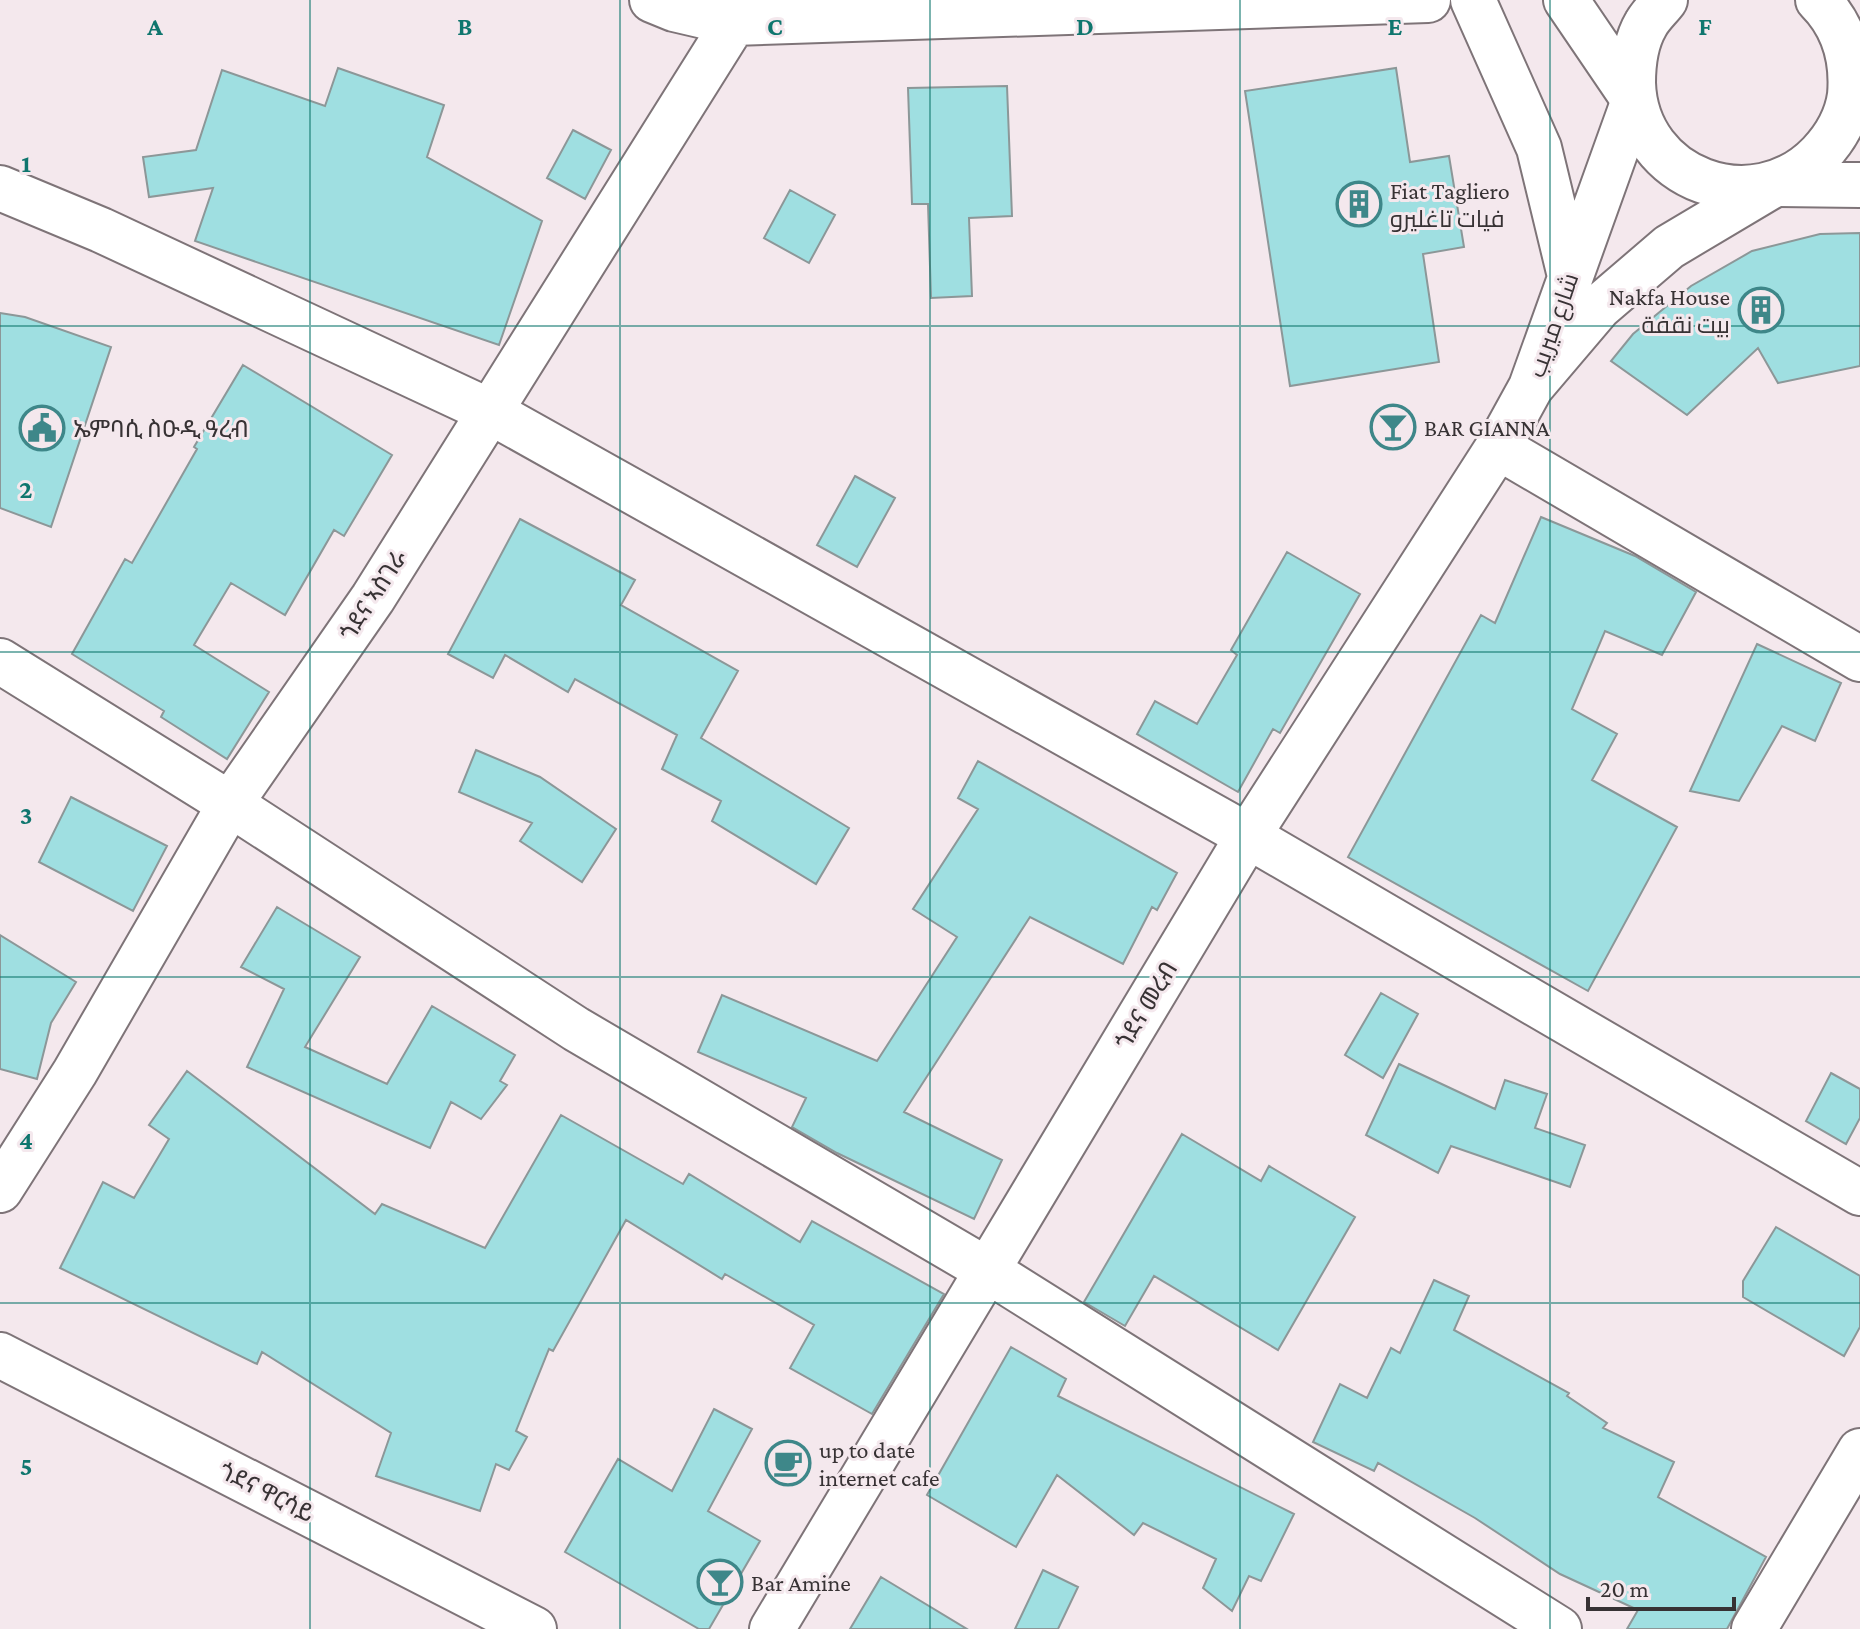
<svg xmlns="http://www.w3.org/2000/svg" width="1860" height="1629" font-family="'Crimson Pro',Cairo,'Noto Sans Ethiopic',serif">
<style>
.building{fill:#9fdfe1;stroke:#8c9798;stroke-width:2}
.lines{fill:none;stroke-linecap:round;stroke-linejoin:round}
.minor-casing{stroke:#7e7478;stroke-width:48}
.major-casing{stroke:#7e7478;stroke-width:48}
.minor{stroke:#fff;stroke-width:44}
.major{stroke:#fff;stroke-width:44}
.grid{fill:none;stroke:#0f766e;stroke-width:2;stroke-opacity:0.55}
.labels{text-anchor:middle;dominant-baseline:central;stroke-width:6;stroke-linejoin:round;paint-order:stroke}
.poi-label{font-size:24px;fill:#373234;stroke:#f4e8ed;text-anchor:start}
.street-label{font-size:24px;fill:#373234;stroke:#f4e8ed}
.grid-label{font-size:26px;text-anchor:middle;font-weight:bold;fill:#0f766e;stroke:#f4e8ed;stroke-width:6;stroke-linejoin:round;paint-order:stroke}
</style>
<rect width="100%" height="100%" fill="#f4e8ed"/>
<path class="building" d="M338 68 444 105 427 157 542 221 499 345 195 241 213 188 149 197 143 157 196 150 222 70 325 106Z
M1396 68 1410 162 1449 156 1464 247 1423 254 1439 362 1290 386 1245 91Z
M1007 86 1012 216 969 218 972 296 931 298 928 204H912L908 88Z
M573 130 611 150 585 199 547 178Z
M790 190 835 215 809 263 764 238Z
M1860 233V366L1778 383 1758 348 1687 415 1611 361 1633 334 1691 286 1752 251 1820 234Z
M0 313 25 317 111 347 51 527 0 508Z
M243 365 392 455 344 536 334 530 285 615 231 583 194 645 269 692 227 759 161 717 164 711 72 654 125 559 132 563 197 449 194 447Z
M855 476 895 498 857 567 817 545Z
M1541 517 1635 556 1696 592 1662 655 1605 631 1572 709 1617 734 1592 780 1677 827 1588 991 1348 857 1481 615 1495 623Z
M520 519 635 580 621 605 738 671 701 738 849 828 816 884 712 821 721 801 662 769 677 735 575 679 568 692 505 655 493 678 448 654Z
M1287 552 1360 594 1280 733 1273 729 1238 792 1137 734 1155 701 1197 724 1237 655 1231 650Z
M1757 644 1841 683 1815 741 1782 726 1739 801 1690 791Z
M476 750 540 777 616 829 582 882 520 841 532 823 459 792Z
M978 761 1177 873 1157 910 1152 907 1123 964 1030 917 904 1112 1002 1160 974 1219 837 1153 792 1127 806 1098 698 1052 722 995 877 1061 957 937 913 909 978 809 958 798Z
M71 797 167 846 133 911 39 862Z
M277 907 360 957 305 1047 387 1084 432 1006 515 1055 500 1081 507 1085 481 1119 451 1102 430 1148 247 1067 284 989 241 967Z
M0 935 76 982 51 1023 37 1079 0 1069Z
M1381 993 1418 1014 1383 1078 1345 1055Z
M1399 1064 1495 1109 1505 1080 1547 1094 1535 1128 1585 1145 1570 1187 1451 1146 1438 1173 1366 1135Z
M187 1071 375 1214 382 1204 485 1248 561 1115 683 1184 689 1174 800 1242 812 1221 944 1294 872 1414 790 1368 814 1325 725 1274 722 1279 626 1220 553 1351 549 1349 516 1431 527 1437 509 1470 496 1464 480 1511 376 1476 391 1433 262 1352 257 1364 60 1268 103 1182 134 1198 169 1139 149 1125Z
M1831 1073 1860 1089V1118L1846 1144 1806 1121Z
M1182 1134 1261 1181 1269 1166 1355 1217 1278 1350 1154 1276 1125 1326 1084 1302Z
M1776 1227 1860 1276V1327L1844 1356 1743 1297V1281Z
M1434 1280 1469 1296 1454 1330 1569 1393 1567 1396 1607 1423 1603 1428 1674 1462 1658 1497 1766 1557 1727 1629H1627L1638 1610 1560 1574 1475 1518 1378 1463 1374 1471 1313 1442 1340 1384 1367 1398 1391 1348 1400 1353Z
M1011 1347 1066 1379 1058 1396 1294 1514 1261 1581 1249 1576 1232 1611 1203 1588 1216 1559 1143 1523 1134 1535 1057 1475 1016 1547 927 1495Z
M714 1409 752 1429 708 1511 760 1541 709 1629H699L565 1552 618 1459 672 1491Z
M1043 1570 1078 1587 1058 1629H1015Z
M881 1577 967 1629H850Z"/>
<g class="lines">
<g class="minor-casing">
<path id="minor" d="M652 0 674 9 734 23 1428 0
M1473 0 1539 148 1570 276
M1634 100 1531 387 1599 307 1669 247 1775 184
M0 188 101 230 489 411 1248 836 1860 1193
M1498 447 1860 659
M0 661 230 804 576 1029 987 1270 1559 1629
M0 1190 75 1072 230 804 373 598 748 0
M772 1629 1248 836 1498 447 1531 387
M1754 1629 1860 1451"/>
</g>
<g class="major-casing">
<path id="major" d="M1566 0 1634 100
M1665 0C1659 8 1651 15 1646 24 1636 41 1633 64 1633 83 1636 180 1754 223 1820 154 1836 137 1847 117 1850 95 1853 59 1844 26 1818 0
M1775 184 1860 185
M0 1355 534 1629"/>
</g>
<use href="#minor" class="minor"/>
<use href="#major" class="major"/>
</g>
<path class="grid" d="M310 0V1629M620 0V1629M930 0V1629M1240 0V1629M1550 0V1629M0 326H1860M0 652H1860M0 977H1860M0 1303H1860"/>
<defs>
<g id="building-ring" transform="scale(2.3)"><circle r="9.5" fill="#f4e8ed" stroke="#3e8789" stroke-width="1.5"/><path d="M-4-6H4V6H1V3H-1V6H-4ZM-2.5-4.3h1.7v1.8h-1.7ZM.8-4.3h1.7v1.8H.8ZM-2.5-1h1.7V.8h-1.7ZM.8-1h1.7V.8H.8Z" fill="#3e8789"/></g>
<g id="bar-ring" transform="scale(2.3)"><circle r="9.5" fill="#f4e8ed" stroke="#3e8789" stroke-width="1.5"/><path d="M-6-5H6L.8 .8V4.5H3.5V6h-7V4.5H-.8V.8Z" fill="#3e8789"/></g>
<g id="civic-ring" transform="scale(2.3)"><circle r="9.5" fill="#f4e8ed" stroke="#3e8789" stroke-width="1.5"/><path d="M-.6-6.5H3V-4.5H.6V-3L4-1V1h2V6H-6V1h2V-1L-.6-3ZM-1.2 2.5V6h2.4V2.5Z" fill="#3e8789"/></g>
<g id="cafe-ring" transform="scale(2.3)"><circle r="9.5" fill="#f4e8ed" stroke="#3e8789" stroke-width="1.5"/><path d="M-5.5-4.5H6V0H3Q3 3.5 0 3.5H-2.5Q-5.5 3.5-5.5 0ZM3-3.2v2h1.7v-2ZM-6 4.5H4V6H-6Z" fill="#3e8789"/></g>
</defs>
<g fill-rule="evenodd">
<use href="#building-ring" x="1359" y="204"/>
<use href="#building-ring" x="1761" y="310"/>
<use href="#bar-ring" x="1393" y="427"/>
<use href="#civic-ring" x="42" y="428"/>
<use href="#cafe-ring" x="788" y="1463"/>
<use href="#bar-ring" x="720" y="1582"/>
</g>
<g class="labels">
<g class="poi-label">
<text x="1390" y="190">Fiat Tagliero<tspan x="1390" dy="28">فيات تاغليرو</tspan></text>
<text x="1730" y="296" text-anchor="end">Nakfa House<tspan x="1730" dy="28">بيت نقفة</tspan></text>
<text x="1424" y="427">BAR GIANNA</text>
<text x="73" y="428">ኤምባሲ ስዑዲ ዓረብ</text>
<text x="819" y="1449">up to date<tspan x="819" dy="28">internet cafe</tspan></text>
<text x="751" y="1582">Bar Amine</text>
</g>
<g class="street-label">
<text transform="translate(1553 325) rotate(-71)">شارع ميريب</text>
<text transform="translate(373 595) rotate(-57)">ጎደና ኣስገራ</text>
<text transform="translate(1146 1005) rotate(-59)">ጎደና መረብ</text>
<text transform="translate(267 1492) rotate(27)">ጎደና ዋርሳይ</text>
</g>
</g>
<g class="grid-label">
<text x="155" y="35">A</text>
<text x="465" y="35">B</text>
<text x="775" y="35">C</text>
<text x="1085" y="35">D</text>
<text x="1395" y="35">E</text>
<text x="1705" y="35">F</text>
<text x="26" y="172">1</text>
<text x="26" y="498">2</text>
<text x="26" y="824">3</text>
<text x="26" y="1149">4</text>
<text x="26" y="1475">5</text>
</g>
<path d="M1588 1597v12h146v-12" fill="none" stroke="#373234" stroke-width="4"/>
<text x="1600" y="1597" font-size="24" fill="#373234" stroke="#f4e8ed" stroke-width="6" paint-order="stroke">20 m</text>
</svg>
